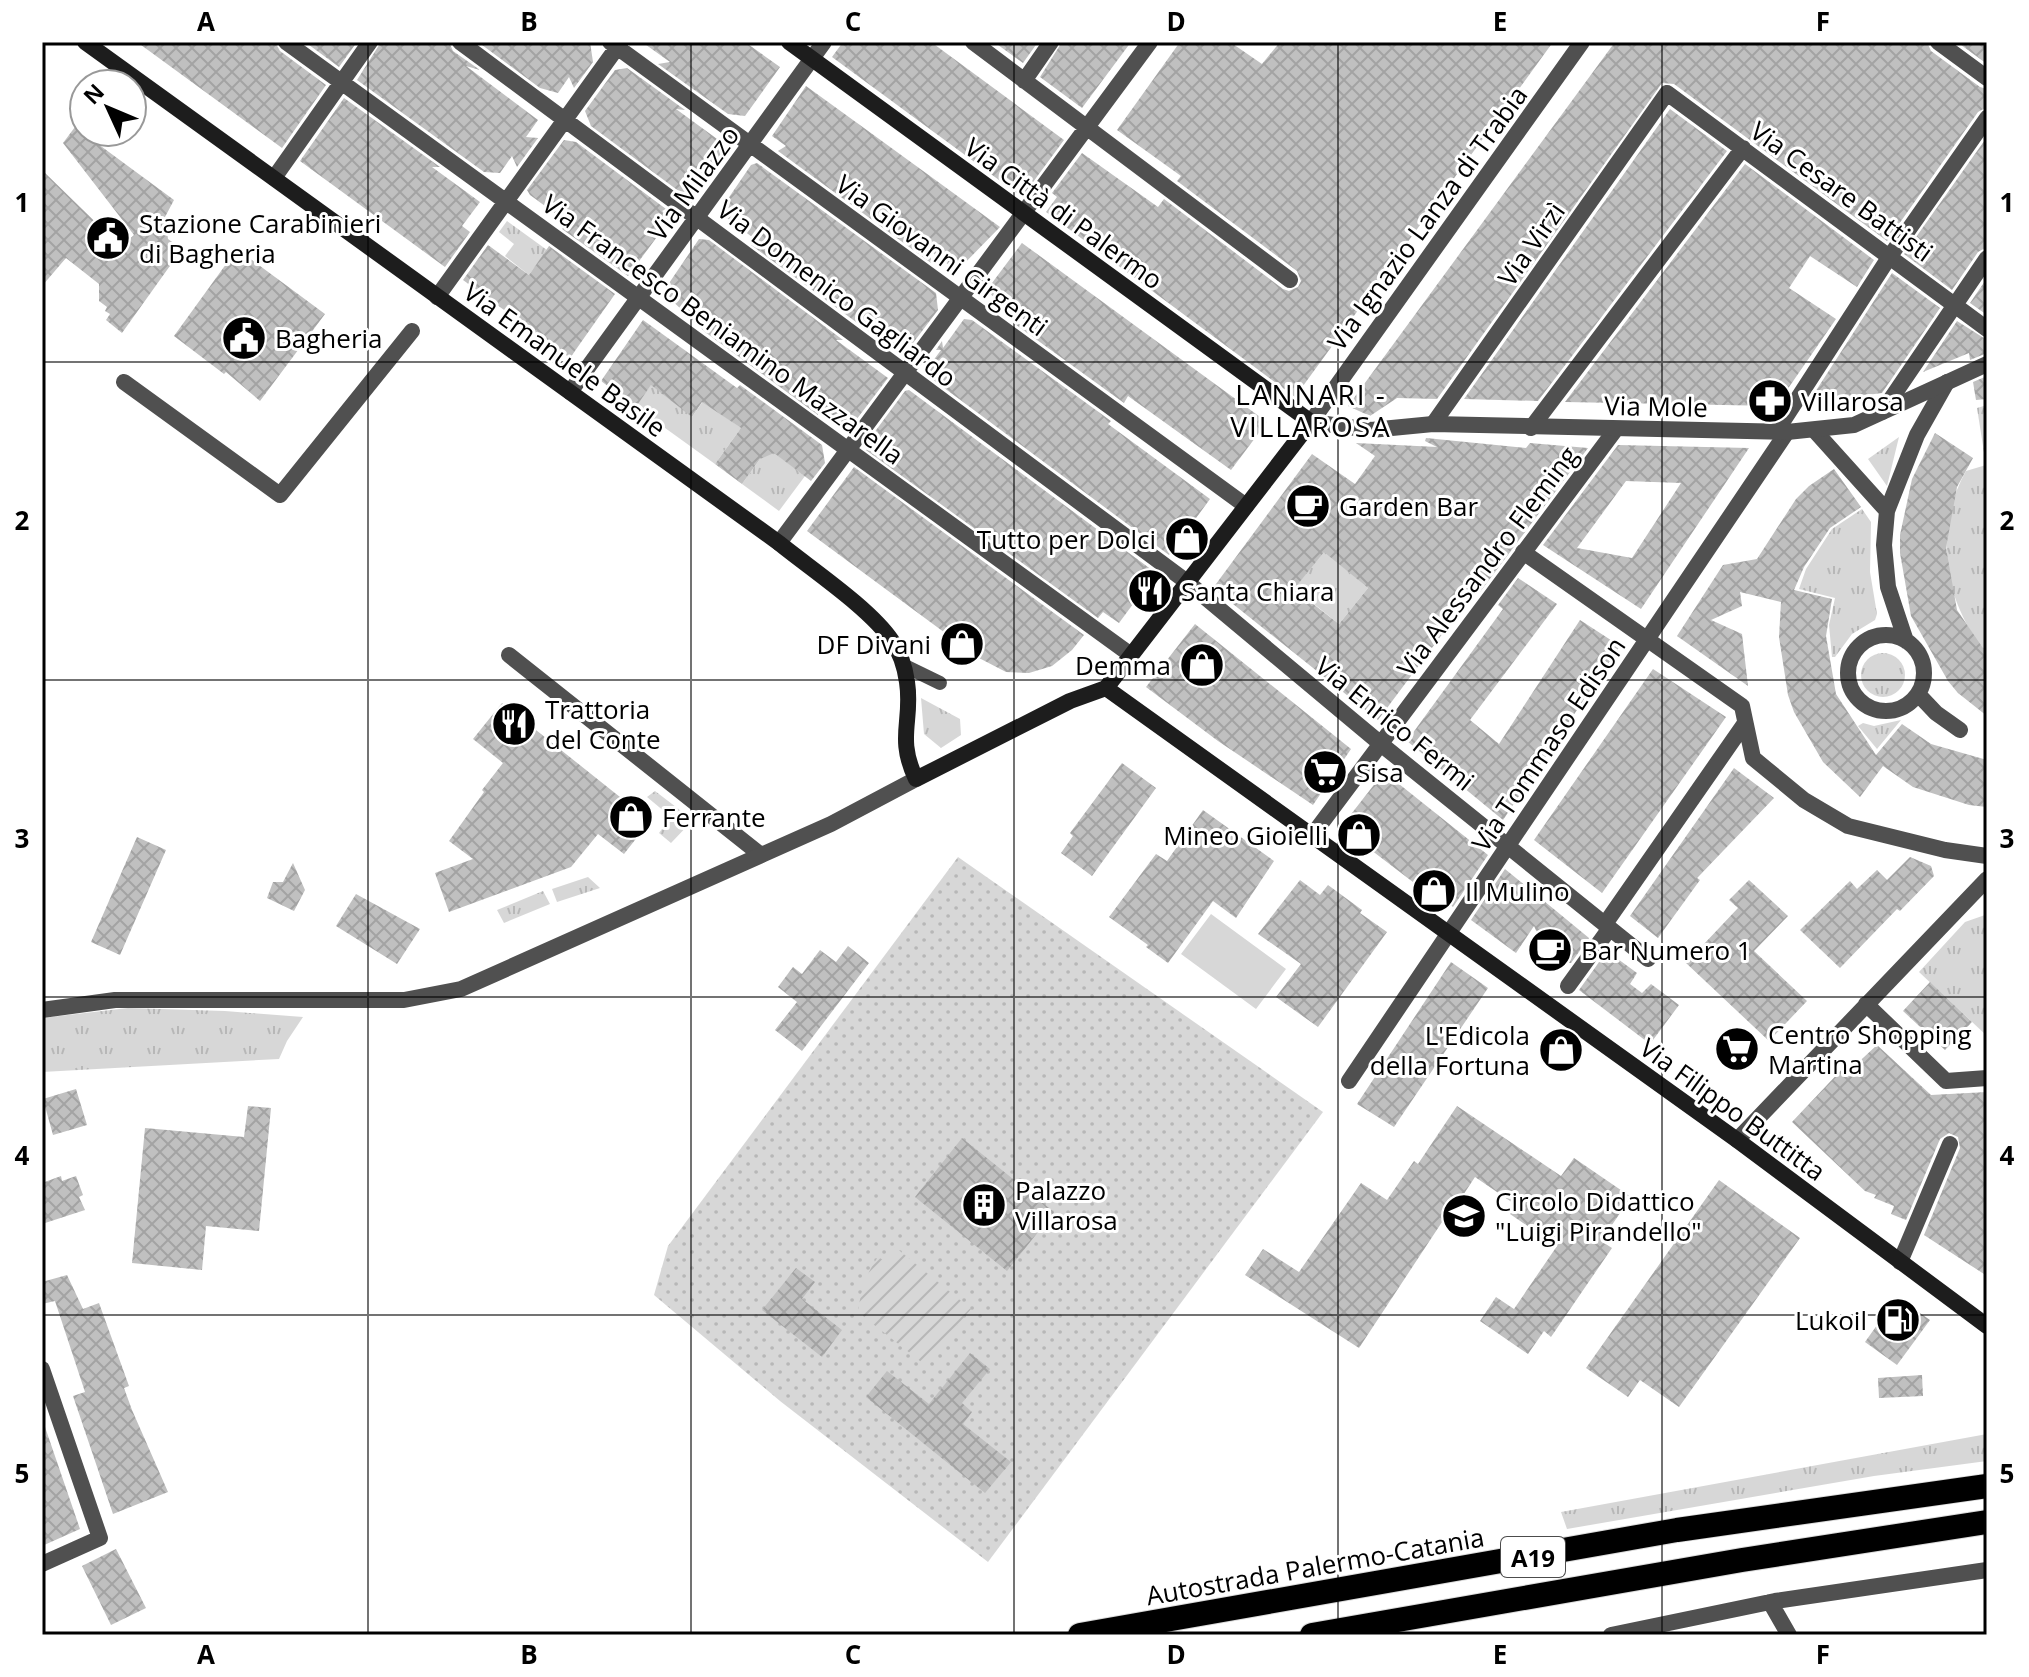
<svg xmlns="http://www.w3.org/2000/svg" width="2029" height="1677" font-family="'Open Sans',sans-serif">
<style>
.grass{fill:url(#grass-tufts)}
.park{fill:url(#park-dots)}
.garden{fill:url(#garden-furrows)}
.pitch{fill:#d7d7d7}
.building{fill:url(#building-cross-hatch);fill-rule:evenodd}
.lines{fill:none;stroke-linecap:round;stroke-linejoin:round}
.motorway-casing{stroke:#dbdbdb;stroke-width:26}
.pedestrian{stroke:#505050;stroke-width:14}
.minor{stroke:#505050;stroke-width:16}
.tertiary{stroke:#505050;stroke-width:16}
.secondary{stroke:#1d1d1d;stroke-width:16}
.motorway{stroke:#000;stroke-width:24}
.grid{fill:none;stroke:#000;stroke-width:2;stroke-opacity:0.55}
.labels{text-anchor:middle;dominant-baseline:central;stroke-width:6;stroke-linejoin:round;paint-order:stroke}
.shield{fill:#fff;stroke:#4c4c4c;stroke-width:2}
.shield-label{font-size:24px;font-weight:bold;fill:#000}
.street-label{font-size:26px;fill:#000;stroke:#fff}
.poi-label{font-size:26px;fill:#000;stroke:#fff;text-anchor:start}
.neighbourhood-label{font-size:28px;letter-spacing:2px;fill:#000;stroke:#fff}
.neatline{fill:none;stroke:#000;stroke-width:3}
.grid-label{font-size:26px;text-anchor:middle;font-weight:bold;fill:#000}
</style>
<defs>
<pattern id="grass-tufts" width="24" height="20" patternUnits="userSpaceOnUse" patternTransform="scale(2)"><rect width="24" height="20" fill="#d7d7d7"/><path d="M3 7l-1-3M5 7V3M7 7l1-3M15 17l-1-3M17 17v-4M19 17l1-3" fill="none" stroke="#b7b7b7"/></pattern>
<pattern id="park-dots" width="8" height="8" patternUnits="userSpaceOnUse" patternTransform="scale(2)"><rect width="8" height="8" fill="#d7d7d7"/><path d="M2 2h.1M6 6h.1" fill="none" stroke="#b7b7b7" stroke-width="1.8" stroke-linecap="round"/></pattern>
<pattern id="garden-furrows" width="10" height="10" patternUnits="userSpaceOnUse" patternTransform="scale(2)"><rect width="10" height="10" fill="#d7d7d7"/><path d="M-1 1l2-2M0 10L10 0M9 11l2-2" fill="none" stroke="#b7b7b7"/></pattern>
<pattern id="building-cross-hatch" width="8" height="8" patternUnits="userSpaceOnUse" patternTransform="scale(2)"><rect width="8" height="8" fill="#c0c0c0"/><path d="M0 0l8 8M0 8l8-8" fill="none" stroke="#a3a3a3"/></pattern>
</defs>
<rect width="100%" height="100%" fill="#fff"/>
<path class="grass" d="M507 221 547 250 529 275 505 256 514 244 499 232Z
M660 371 692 417 703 401 741 428 715 464 636 407Z
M1987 405V654C1944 602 1932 532 1966 471L1986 465 1977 408Z
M1899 437 1887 486 1868 459Z
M768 448 805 476 779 511 742 484Z
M1862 509 1871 522 1870 572 1877 614 1875 620 1852 634 1835 657H1832L1829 625 1835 598 1799 589 1806 569 1832 529Z
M1324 551 1368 588 1339 624 1294 588Z
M1861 675a22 22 0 1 1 44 0a22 22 0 1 1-44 0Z
M921 698 960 719 961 735 941 748 924 734Z
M1901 720 1877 749 1858 726 1863 723 1874 726Z
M655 791 693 820 671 843 659 833 671 817 647 797Z
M588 877 600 888 557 902 552 889Z
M543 891 550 904 504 923 497 910Z
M1985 915 1987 917V1036L1919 972 1965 922Z
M128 1008 225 1011 303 1017 287 1041 279 1059 42 1072V1018Z
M1987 1434V1461L1874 1476 1567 1529 1561 1512Z"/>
<path class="park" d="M958 857 1323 1112 988 1562 780 1401 654 1295 668 1246Z"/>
<path class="garden" d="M895 1247 971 1309 925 1365 858 1312C861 1290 866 1274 878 1257L885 1261Z"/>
<path class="pitch" d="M1211 914 1286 969 1256 1009 1181 954Z"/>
<path class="building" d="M137 42H275L280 51 326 85 282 148Z
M305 42H357L339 67Z
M381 42H449L453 51 480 70 466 66 538 120 526 137 538 138 517 167 512 156 500 173 484 172 357 80Z
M478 42H590L593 62 574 88 569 77 558 93 540 88Z
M642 42H745L780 67 745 116 728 114 658 64 670 62Z
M843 42H931L1064 140 1022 197 832 57Z
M994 42H1038L1023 63Z
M1062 42H1131L1082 108 1040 77Z
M1180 42H1230L1262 64 1280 42H1553L1295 397 1046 212 1057 197 1052 193 1082 153 1158 207 1164 199 1283 289 1289 291 1298 287 1301 281 1297 271 1177 181 1181 176 1117 130Z
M1615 42H1927L1931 51 1980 87 1987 89V107L1978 112 1887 241 1674 84 1662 83 1437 399 1397 398 1370 416 1348 406Z
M1957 42H1987V64Z
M627 68 685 110 676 109 724 144 718 169 684 195 591 126 585 111 615 70Z
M806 86 864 128 1000 227 957 271 930 251 931 263 778 151 786 146 772 136Z
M344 98 440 167H432L480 202 462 226 470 232 445 267 300 161Z
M1670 109 1727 151 1538 401 1464 399Z
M75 127 174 200 165 217 168 239 182 249 122 333 106 320 110 314 105 311 107 307 99 301V284L66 258 42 286V170L121 247 134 235 63 143Z
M1987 137V247L1978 252 1952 290 1904 254Z
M564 140 576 142 666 209 662 211 671 218 628 276 562 229 567 222 530 195 527 190Z
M757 163 936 293 938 310 910 347 886 344 751 245 764 246 719 212 751 165Z
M1745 164 1874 260 1857 287 1810 256 1789 288 1836 319 1776 406 1565 402Z
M699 239 709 240 843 340H836L888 378 850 428 817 404 818 415 705 332 663 292Z
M1022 243 1267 422 1231 470 1128 396 1124 403 1015 324 1033 326 986 291Z
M488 245 529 275 549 246 615 294 570 358 463 280Z
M237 249 325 314 260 401 226 372 224 374 174 336Z
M1892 273 1940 308 1882 393 1808 403Z
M1987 278V315L1970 303Z
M964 319 972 320 1111 421 1108 424 1210 499 1169 555 924 373 941 350H936L942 341 943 348Z
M643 320 737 388 740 385 822 445 825 463 811 481 774 453 760 459 742 484 715 464 741 428 702 402 692 417 651 385 636 407 601 381Z
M1957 321 1987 340V353L1970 360 1969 353 1923 372Z
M1987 376V399L1976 400 1973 382Z
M909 390 1156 573 1119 623 1103 612 1098 618 866 450 871 443 868 441 905 391Z
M1935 433 1973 458 1957 487 1946 548 1957 610 1987 654V716L1958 693 1948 681 1911 616 1900 553V535L1912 479Z
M1426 438 1526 448 1530 443 1588 448 1480 592 1476 589 1378 720 1213 588 1312 454 1355 484 1375 456 1356 443 1437 447 1425 441ZM1324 552 1368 588 1339 624 1294 589Z
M1618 445 1749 448 1641 609 1543 545ZM1626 481 1681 483 1632 558 1577 548Z
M854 467 1084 635 1072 650 1052 666 1029 673 1006 672 979 658 807 531Z
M1834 469 1861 507 1830 528 1804 567 1794 590 1832 599 1826 636 1836 694 1876 755 1902 724 1931 744 1987 760V807L1969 805 1913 787 1883 766 1860 797 1823 762 1794 712 1788 695 1779 637 1781 602 1740 592 1742 606 1711 620 1742 634 1748 686 1677 636 1723 565 1757 559 1796 499 1809 486Z
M1518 578 1557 604 1470 720 1499 744 1580 620 1620 646 1503 820 1407 741 1503 609 1498 605Z
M1195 624 1351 749 1313 805 1218 741 1146 687Z
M1653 669 1726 717 1602 893 1534 840Z
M502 703 650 821 624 854 598 834 571 867 449 912 435 873 473 859 449 841 484 792 482 790 503 763 473 739Z
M1122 763 1156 788 1092 876 1061 853 1073 836 1070 833Z
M1734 768 1774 798 1697 878 1700 880 1658 938 1630 916Z
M1384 772 1488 855 1453 907 1446 901 1443 905 1341 827Z
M1203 810 1274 861 1236 918 1213 901 1168 963 1146 947 1148 945 1109 917 1156 854 1167 861Z
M137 837 166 850 120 955 91 942Z
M1910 857 1931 866 1934 876 1900 911 1897 909 1840 968 1800 930 1850 881 1857 889 1877 870 1887 880Z
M293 863 305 890 294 911 267 898 273 882H283Z
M1505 869 1589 938 1571 963H1551L1534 926 1516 953 1471 920Z
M1300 880 1320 895 1328 885 1362 910 1360 913 1387 932 1318 1027 1276 997 1301 964 1258 934Z
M1749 880 1788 916 1754 951 1807 1001 1769 1041 1686 963 1738 908 1729 900Z
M356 894 420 929 397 964 336 926Z
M848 946 869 963 802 1051 775 1030 797 1002 778 987 793 967 802 974 820 950 836 962Z
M1607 951 1637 973 1630 984 1642 993 1651 984 1679 1005 1650 1044 1579 990Z
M1451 962 1488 988 1394 1127 1357 1104Z
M1930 982 1972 1022 1945 1050 1903 1011Z
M1877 1045 1931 1095 1987 1092V1276L1924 1235 1960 1148 1958 1137 1949 1133 1940 1139 1906 1220 1891 1214 1894 1206 1874 1198 1876 1195 1865 1191 1792 1122 1845 1066 1850 1070Z
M76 1089 87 1125 53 1135 43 1099Z
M248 1106 271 1108 259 1231 206 1226 202 1270 132 1263 145 1128 244 1137Z
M1457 1106 1561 1176 1574 1158 1631 1197 1601 1241 1612 1248 1551 1337 1544 1331 1528 1354 1480 1321 1496 1297 1514 1309 1557 1246 1510 1214 1516 1205 1475 1177 1446 1221 1444 1219 1359 1348 1245 1275 1263 1249 1299 1272 1361 1183 1387 1200 1414 1161 1418 1164Z
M962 1138 1054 1212 1007 1271 915 1197Z
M61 1176 62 1181 76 1176 83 1195 79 1197 85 1210 42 1224V1183Z
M1719 1180 1800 1238 1679 1407 1640 1380 1628 1397 1586 1368Z
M796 1268 815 1282 802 1299 842 1330 822 1357 762 1310Z
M67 1275 83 1309 99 1303 129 1386 124 1388 132 1410 168 1492 113 1514 73 1396 85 1392 55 1301 42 1304V1282Z
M1897 1297 1930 1320 1897 1365 1865 1342Z
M970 1353 990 1369 962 1403 972 1412 963 1424 1011 1462 985 1493 866 1397 887 1371 929 1404Z
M1922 1375 1923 1396 1879 1398 1878 1378Z
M45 1427 80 1529 42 1546V1428Z
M116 1549 146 1608 111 1625 82 1566Z"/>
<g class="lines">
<g class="motorway-casing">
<path id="motorway" d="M1080 1635 1677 1530 1987 1486
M1312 1635 1742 1560 1987 1522"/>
</g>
<path class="pedestrian" d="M903 665 940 683"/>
<path class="minor" d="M286 42 1131 655
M460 42 1187 582 1387 749 1648 959
M610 42 1246 506
M973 42 1290 280
M1938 42 1987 78
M1024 81 1051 42
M274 178 370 42
M437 297 621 42
M124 382 280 495 412 331
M570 392 824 42
M1882 412 1987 258
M1433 424 1667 93 1987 329
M1531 428 1743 148
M1814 430 1887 511 1884 545 1888 587 1906 641
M1776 432 1890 256 1987 118
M1887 511 1917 435 1947 382
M779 543 1150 42
M1523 552 1742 706 1753 758 1804 800 1848 826 1945 850 1987 856
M1848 673a38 38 0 1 1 76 0a38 38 0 1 1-76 0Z
M509 655 761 855
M1918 694 1936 713 1960 730
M1311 837 1616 429
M1605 924 1745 723
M1568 986 1610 928
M1866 1004 1946 1081 1987 1078
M1349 1081 1787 432
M1737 1140 1987 879
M1900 1262 1950 1144
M42 1369 100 1538 42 1564
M1770 1602 1789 1635
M1611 1635 1775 1601 1987 1570"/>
<path class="tertiary" d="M1582 42 1311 422 1371 430 1433 424 1787 432 1854 425 1987 364
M42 1010 115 1000H404L461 989 831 824 916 779"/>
<path class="secondary" d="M85 42 779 543C811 569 871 609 892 641 900 652 905 668 907 682 913 721 896 737 916 779L1070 701 1106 688
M789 42 1311 422 1106 688
M1106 688 1737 1140 1987 1326"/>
<use href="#motorway" class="motorway"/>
</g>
<path class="grid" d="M368 42V1635M691 42V1635M1014 42V1635M1338 42V1635M1662 42V1635M42 362H1987M42 680H1987M42 997H1987M42 1315H1987"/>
<defs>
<g id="civic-disc" transform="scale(2.3)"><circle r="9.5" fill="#000" stroke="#fff"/><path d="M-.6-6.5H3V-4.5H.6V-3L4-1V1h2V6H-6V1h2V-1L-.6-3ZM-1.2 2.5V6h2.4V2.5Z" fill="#fff"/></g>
<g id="pharmacy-disc" transform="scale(2.3)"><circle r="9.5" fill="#000" stroke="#fff"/><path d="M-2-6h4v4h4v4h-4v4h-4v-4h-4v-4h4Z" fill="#fff"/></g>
<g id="cafe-disc" transform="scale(2.3)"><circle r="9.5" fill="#000" stroke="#fff"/><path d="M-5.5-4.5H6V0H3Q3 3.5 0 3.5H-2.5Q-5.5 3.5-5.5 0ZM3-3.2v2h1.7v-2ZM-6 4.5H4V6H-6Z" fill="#fff"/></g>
<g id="shop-disc" transform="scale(2.3)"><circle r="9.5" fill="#000" stroke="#fff"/><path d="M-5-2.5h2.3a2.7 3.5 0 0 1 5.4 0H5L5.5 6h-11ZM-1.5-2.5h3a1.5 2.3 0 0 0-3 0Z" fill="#fff"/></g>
<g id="restaurant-disc" transform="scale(2.3)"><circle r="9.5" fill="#000" stroke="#fff"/><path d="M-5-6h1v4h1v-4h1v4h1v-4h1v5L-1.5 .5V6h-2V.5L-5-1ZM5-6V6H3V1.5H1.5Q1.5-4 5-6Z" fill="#fff"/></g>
<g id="supermarket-disc" transform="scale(2.3)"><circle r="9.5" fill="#000" stroke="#fff"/><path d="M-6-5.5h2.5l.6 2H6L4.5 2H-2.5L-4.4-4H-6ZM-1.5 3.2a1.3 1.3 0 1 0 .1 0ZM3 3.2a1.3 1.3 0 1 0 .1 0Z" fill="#fff"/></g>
<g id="building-disc" transform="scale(2.3)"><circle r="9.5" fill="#000" stroke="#fff"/><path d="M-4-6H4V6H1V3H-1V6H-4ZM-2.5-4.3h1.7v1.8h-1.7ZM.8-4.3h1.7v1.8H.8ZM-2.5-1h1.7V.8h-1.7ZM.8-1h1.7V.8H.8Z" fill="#fff"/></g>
<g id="school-disc" transform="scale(2.3)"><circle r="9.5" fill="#000" stroke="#fff"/><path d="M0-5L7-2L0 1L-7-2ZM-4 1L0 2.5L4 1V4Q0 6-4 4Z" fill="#fff"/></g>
<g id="fuel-disc" transform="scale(2.3)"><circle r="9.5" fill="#000" stroke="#fff"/><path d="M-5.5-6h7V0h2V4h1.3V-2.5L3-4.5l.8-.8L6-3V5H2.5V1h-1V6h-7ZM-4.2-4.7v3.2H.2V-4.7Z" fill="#fff"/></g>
</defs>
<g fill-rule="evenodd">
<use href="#civic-disc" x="108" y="238"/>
<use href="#civic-disc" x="244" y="338"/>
<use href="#pharmacy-disc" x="1770" y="401"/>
<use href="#cafe-disc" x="1308" y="506"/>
<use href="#shop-disc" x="1187" y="539"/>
<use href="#restaurant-disc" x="1150" y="591"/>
<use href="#shop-disc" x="962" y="644"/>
<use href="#shop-disc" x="1202" y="665"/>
<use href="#restaurant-disc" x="514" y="724"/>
<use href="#supermarket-disc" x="1325" y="772"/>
<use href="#shop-disc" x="631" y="817"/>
<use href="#shop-disc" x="1359" y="835"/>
<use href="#shop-disc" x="1434" y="891"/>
<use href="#cafe-disc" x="1550" y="950"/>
<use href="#supermarket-disc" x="1737" y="1049"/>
<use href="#shop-disc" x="1561" y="1050"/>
<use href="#building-disc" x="984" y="1205"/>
<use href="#school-disc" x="1464" y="1216"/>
<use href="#fuel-disc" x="1898" y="1320"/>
</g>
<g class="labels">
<rect class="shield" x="1501" y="1537" width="64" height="40" rx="6"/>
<g class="shield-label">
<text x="1533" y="1557">A19</text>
</g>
<g class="street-label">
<text transform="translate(693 183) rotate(-54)">Via Milazzo</text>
<text transform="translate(1842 191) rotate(36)">Via Cesare Battisti</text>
<text transform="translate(1064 213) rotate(36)">Via Città di Palermo</text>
<text transform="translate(1427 218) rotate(-54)">Via Ignazio Lanza di Trabia</text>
<text transform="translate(1531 244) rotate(-55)">Via Virzì</text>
<text transform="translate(942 255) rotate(36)">Via Giovanni Girgenti</text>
<text transform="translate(837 293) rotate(37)">Via Domenico Gagliardo</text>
<text transform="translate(723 329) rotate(36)">Via Francesco Beniamino Mazzarella</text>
<text transform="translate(565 359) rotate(36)">Via Emanuele Basile</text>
<text transform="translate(1656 406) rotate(1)">Via Mole</text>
<text transform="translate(1487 561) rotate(-53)">Via Alessandro Fleming</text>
<text transform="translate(1395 723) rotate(39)">Via Enrico Fermi</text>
<text transform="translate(1548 744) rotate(-56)">Via Tommaso Edison</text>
<text transform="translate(1733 1109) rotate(36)">Via Filippo Buttitta</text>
<text transform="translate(1315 1566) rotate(-10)">Autostrada Palermo-Catania</text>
</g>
<g class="poi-label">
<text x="139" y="223">Stazione Carabinieri<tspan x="139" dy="30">di Bagheria</tspan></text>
<text x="275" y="338">Bagheria</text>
<text x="1801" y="401">Villarosa</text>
<text x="1339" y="506">Garden Bar</text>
<text x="1156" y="539" text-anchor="end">Tutto per Dolci</text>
<text x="1181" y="591">Santa Chiara</text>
<text x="931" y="644" text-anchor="end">DF Divani</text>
<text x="1171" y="665" text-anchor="end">Demma</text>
<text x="545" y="709">Trattoria<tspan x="545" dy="30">del Conte</tspan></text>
<text x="1356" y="772">Sisa</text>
<text x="662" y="817">Ferrante</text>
<text x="1328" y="835" text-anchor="end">Mineo Gioielli</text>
<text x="1465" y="891">Il Mulino</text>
<text x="1581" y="950">Bar Numero 1</text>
<text x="1768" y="1034">Centro Shopping<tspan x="1768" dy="30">Martina</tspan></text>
<text x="1530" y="1035" text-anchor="end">L'Edicola<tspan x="1530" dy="30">della Fortuna</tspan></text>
<text x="1015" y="1190">Palazzo<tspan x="1015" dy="30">Villarosa</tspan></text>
<text x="1495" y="1201">Circolo Didattico<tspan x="1495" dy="30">"Luigi Pirandello"</tspan></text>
<text x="1867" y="1320" text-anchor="end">Lukoil</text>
</g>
<g class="neighbourhood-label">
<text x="1311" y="394">LANNARI -<tspan x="1311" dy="32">VILLAROSA</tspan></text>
</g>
</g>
<rect width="2029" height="1677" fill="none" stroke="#ffffff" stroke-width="88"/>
<g transform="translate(108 108) rotate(314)"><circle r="38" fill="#ffffff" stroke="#999999" stroke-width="2"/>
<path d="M0-6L14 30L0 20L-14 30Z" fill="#000000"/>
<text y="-12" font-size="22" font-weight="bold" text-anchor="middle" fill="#000000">N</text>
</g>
<rect x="44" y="44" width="1941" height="1589" class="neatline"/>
<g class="grid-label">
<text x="206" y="31">A</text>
<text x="529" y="31">B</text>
<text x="853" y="31">C</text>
<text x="1176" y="31">D</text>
<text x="1500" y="31">E</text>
<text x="1823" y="31">F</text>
<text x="22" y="212">1</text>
<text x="2007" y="212">1</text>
<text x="22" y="530">2</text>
<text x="2007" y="530">2</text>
<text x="22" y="848">3</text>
<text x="2007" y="848">3</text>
<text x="22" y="1165">4</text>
<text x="2007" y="1165">4</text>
<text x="22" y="1483">5</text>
<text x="2007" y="1483">5</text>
<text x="206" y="1664">A</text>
<text x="529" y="1664">B</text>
<text x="853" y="1664">C</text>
<text x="1176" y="1664">D</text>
<text x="1500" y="1664">E</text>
<text x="1823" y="1664">F</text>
</g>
</svg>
